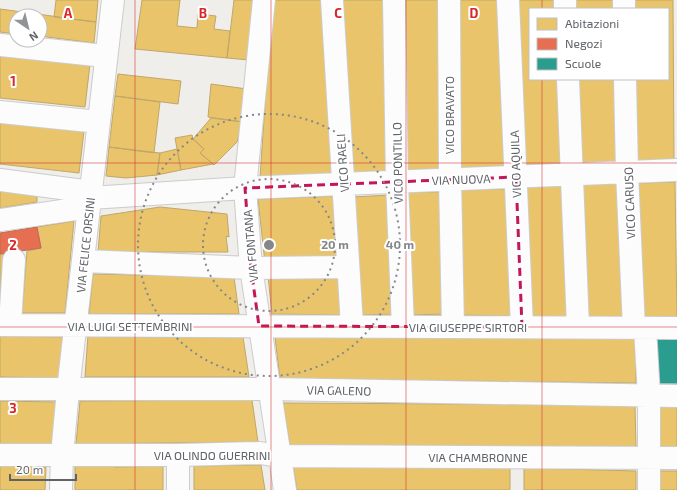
<svg xmlns="http://www.w3.org/2000/svg" width="677" height="490" font-family="'Exo 2',sans-serif">
<style>
.homes{fill:#e9c46a;stroke:#c0a769}
.shops{fill:#e76f51;stroke:#be6b58}
.schools{fill:#2a9d8f;stroke:#3a8c83}
.lines{fill:none;stroke-linecap:round;stroke-linejoin:round}
.minor-casing{stroke:#cbcccc;stroke-width:24}
.minor{stroke:#fdfcfc;stroke-width:22}
.marked{fill:none;stroke:#c2185b;stroke-width:3;stroke-dasharray:8 5;stroke-linejoin:round}
.grid{fill:none;stroke:#d62828;stroke-width:1;stroke-opacity:0.55}
.ring{fill:none;stroke:#84888a;stroke-width:2;stroke-dasharray:2 4}
.labels{text-anchor:middle;dominant-baseline:central;stroke-width:4;stroke-linejoin:round;paint-order:stroke}
.street-label{font-size:12px;fill:#5f6368;stroke:#fff}
.grid-label{font-size:13px;text-anchor:middle;font-weight:bold;fill:#d62828;stroke:#fff;stroke-width:4;stroke-linejoin:round;paint-order:stroke}
.centre{fill:#84888a;stroke:#fff;stroke-width:2}
.ring-label{font-size:12px;text-anchor:middle;font-weight:bold;fill:#84888a;stroke:#fff;stroke-width:4;stroke-linejoin:round;paint-order:stroke}
</style>
<rect width="100%" height="100%" fill="#efeeea"/>
<path class="homes" d="M56 0H98L96 22 54 17Z
M142 0H180L177 26 197 28 198 14 216 16 214 29 230 31 227 58 135 49Z
M234 0H255L249 60 227 58Z
M272 0H325L337 175 260 178Z
M341 0H386L391 172 350 174Z
M399 0H443L445 170 401 171Z
M455 0H501L508 167 459 170Z
M516 0H558V9H530V79H561L565 165 523 167Z
M571 0H615L616 9H571Z
M629 0H673L674 161 634 162 632 79H668V9H629Z
M0 9 96 22 94 43 40 36V16H16V34L0 32Z
M0 55 90 64 85 107 0 98Z
M118 74 181 81 178 104 115 96Z
M574 79H618L622 163 577 164Z
M211 84 247 89 243 122 208 117Z
M115 96 160 102 154 153 109 147Z
M211 118 243 122 237 142 214 165 200 153 204 149 193 139Z
M0 122 84 131 79 173 0 164Z
M192 135 193 139 204 149 200 153 213 164 181 170 175 138Z
M109 147 160 153 157 175 126 178 106 176Z
M177 149 181 170 157 175 160 153Z
M675 182 677 318H641L637 183Z
M623 183 627 317H583L579 185Z
M566 185 571 317H530L524 187Z
M510 189 516 316 460 315 457 190Z
M0 191 37 195V202L0 208Z
M405 192H443L446 314 410 315Z
M392 195 396 314 359 315 352 197Z
M339 196 341 260 265 263 258 199Z
M160 207 227 214 229 237 226 236 228 252H98L101 216Z
M74 221 65 313H22L27 251 41 248 37 227Z
M0 254H5L1 314H0Z
M342 273 345 315 272 314 268 276Z
M93 274 234 277 239 314H89Z
M88 335 110 337H243L249 377H85Z
M0 336 64 337 58 378 0 377Z
M275 337H635L636 383 280 379Z
M252 400 258 442 76 444 80 401Z
M0 401 57 402 53 444H0Z
M283 403 635 405 636 447 290 446Z
M659 405H677V448L659 447Z
M115 463V467L163 466V490H75V464Z
M261 465 265 490H194V466Z
M0 466 46 467 45 490H0Z
M293 467 510 468V490H297Z
M524 468 636 471V490H524Z
M659 471H677V490H659Z"/>
<path class="shops" d="M37 227 41 248 0 254V233Z"/>
<path class="schools" d="M655 339H677V383H659V363H654Z"/>
<g class="lines">
<g class="minor-casing">
<path id="minor" d="M264 0 245 188 251 268 285 490
M332 0 352 326
M394 0 397 182 403 327
M449 0 450 179 453 327
M508 0 522 327
M565 0V9
M624 0V9
M0 45 105 56
M568 79 578 327
M625 79 627 172 634 328
M0 112 99 122
M0 180 91 192
M90 198 245 188 677 170
M0 220 89 207
M84 261 251 268 348 267
M0 325 677 328
M10 325 14 260
M645 328 649 396V490
M0 389H269L677 396
M0 455H178L260 453 279 456 677 458
M61 490 62 455 68 390 113 0
M178 490V455"/>
</g>
<use href="#minor" class="minor"/>
</g>
<path class="marked" d="M516 177 522 327 259 326 251 268 245 188Z"/>
<path class="grid" d="M135 0V490M271 0V490M406 0V490M542 0V9M542 79V490M0 163H677M0 327H677"/>
<g class="ring">
<circle cx="269" cy="245" r="66"/>
<circle cx="269" cy="245" r="131"/>
</g>
<g class="labels">
<g class="street-label">
<text transform="translate(449 115) rotate(-90)">VICO BRAVATO</text>
<text transform="translate(342 163) rotate(-94)">VICO RAELI</text>
<text transform="translate(397 163) rotate(-91)">VICO PONTILLO</text>
<text transform="translate(515 164) rotate(-92)">VICO AQUILA</text>
<text transform="translate(461 179) rotate(-2)">VIA NUOVA</text>
<text transform="translate(629 203) rotate(-92)">VICO CARUSO</text>
<text transform="translate(85 245) rotate(-84)">VIA FELICE ORSINI</text>
<text transform="translate(250 246) rotate(-95)">VIA FONTANA</text>
<text x="130" y="326">VIA LUIGI SETTEMBRINI</text>
<text x="468" y="327">VIA GIUSEPPE SIRTORI</text>
<text transform="translate(339 390) rotate(1)">VIA GALENO</text>
<text x="212" y="455">VIA OLINDO GUERRINI</text>
<text x="478" y="457">VIA CHAMBRONNE</text>
</g>
</g>
<g class="grid-label">
<text x="68" y="18">A</text>
<text x="203" y="18">B</text>
<text x="338" y="18">C</text>
<text x="474" y="18">D</text>
<text x="13" y="86">1</text>
<text x="13" y="250">2</text>
<text x="13" y="413">3</text>
</g>
<circle cx="269" cy="245" r="6" class="centre"/>
<g class="ring-label">
<text x="335" y="249">20 m</text>
<text x="400" y="249">40 m</text>
</g>
<rect x="529" y="8" width="140" height="72" fill="#ffffff" stroke="#bfc1c3"/>
<rect x="537" y="18" width="20" height="12" fill="#e9c46a" stroke="#bfc1c3"/>
<text x="565" y="28" font-size="12" fill="#5f6368">Abitazioni</text>
<rect x="537" y="38" width="20" height="12" fill="#e76f51" stroke="#bfc1c3"/>
<text x="565" y="48" font-size="12" fill="#5f6368">Negozi</text>
<rect x="537" y="58" width="20" height="12" fill="#2a9d8f" stroke="#bfc1c3"/>
<text x="565" y="68" font-size="12" fill="#5f6368">Scuole</text>
<g transform="translate(28 28) rotate(145)"><circle r="19" fill="#ffffff" stroke="#bfc1c3"/>
<path d="M0-3L7 15L0 10L-7 15Z" fill="#919496"/>
<text y="-6" font-size="11" font-weight="bold" text-anchor="middle" fill="#5f6368">N</text>
</g>
<path d="M10 474v6h66v-6" fill="none" stroke="#5f6368" stroke-width="2"/>
<text x="16" y="474" font-size="12" fill="#5f6368" stroke="#ffffff" stroke-width="3" paint-order="stroke">20 m</text>
</svg>
